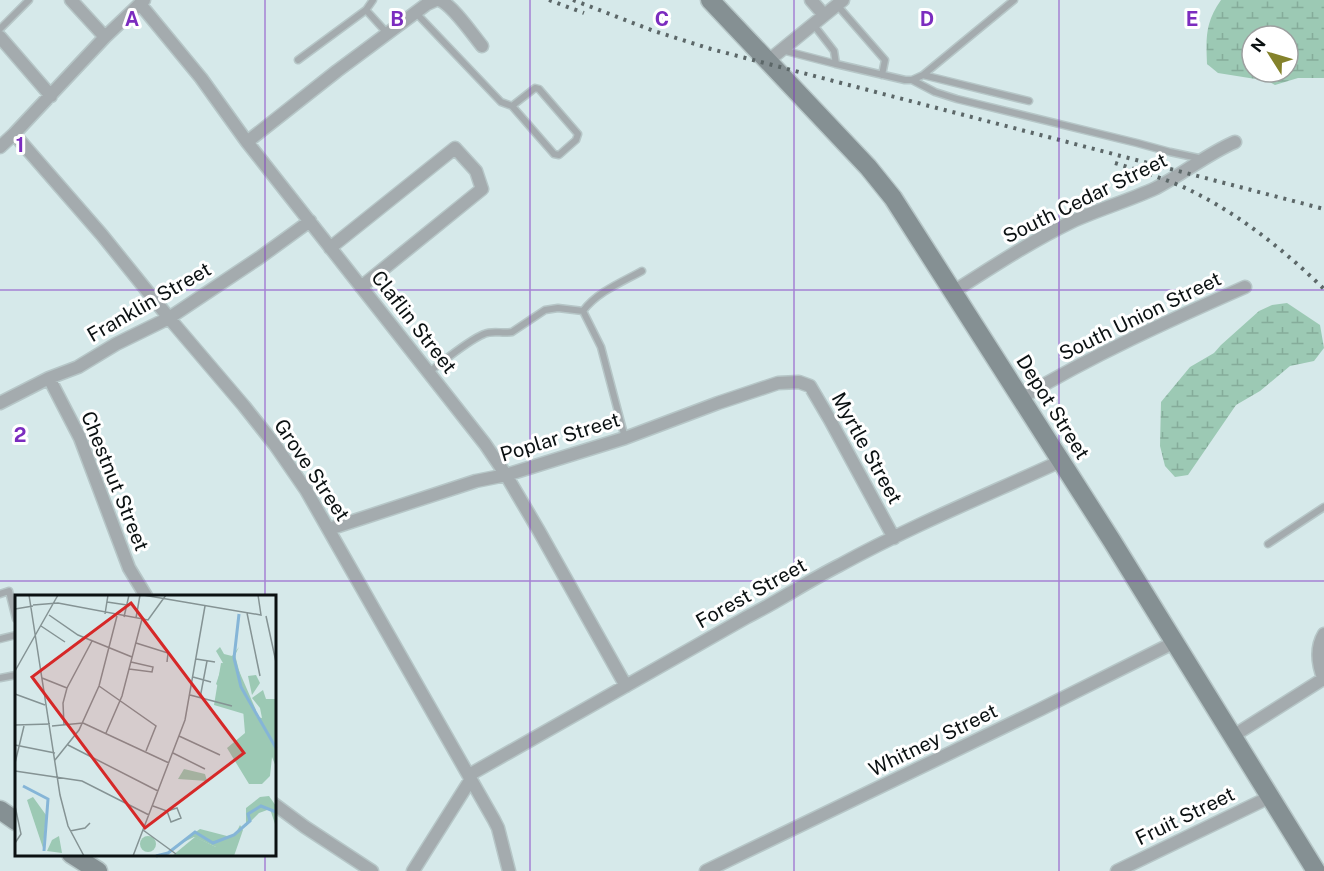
<svg xmlns="http://www.w3.org/2000/svg" width="1324" height="871" font-family="'Public Sans',sans-serif">
<style>
.wetland{fill:url(#wetland-marsh);fill-rule:evenodd}
.lines{fill:none;stroke-linecap:round;stroke-linejoin:round}
.service-casing{stroke:#b6c6c7;stroke-width:9}
.minor-casing{stroke:#b6c6c7;stroke-width:15}
.secondary-casing{stroke:#b6c6c7;stroke-width:21}
.service{stroke:#a4abae;stroke-width:6}
.minor{stroke:#a4abae;stroke-width:12}
.secondary{stroke:#859093;stroke-width:18}
.rail{stroke:#5c6768;stroke-width:4;stroke-dasharray:3 6;stroke-linecap:butt}
.grid{fill:none;stroke:#7b2cbf;stroke-width:1.5;stroke-opacity:0.55}
.labels{text-anchor:middle;dominant-baseline:central;stroke-width:6;stroke-linejoin:round;paint-order:stroke}
.street-label{font-size:20px;fill:#0b1112;stroke:#fff}
.inset-river{fill:none;stroke:#85b5d7;stroke-width:3}
.inset-road{fill:none;stroke:#859394;stroke-width:1.5}
.view{fill:#d62828;fill-opacity:0.15;stroke:#d62828;stroke-width:3}
.inset-edge{fill:none;stroke:#0b1112;stroke-width:3}
.grid-label{font-size:20px;text-anchor:middle;font-weight:bold;fill:#7b2cbf;stroke:#fff;stroke-width:6;stroke-linejoin:round;paint-order:stroke}
</style>
<defs>
<pattern id="wetland-marsh" width="20" height="14" patternUnits="userSpaceOnUse" patternTransform="scale(1.5)"><rect width="20" height="14" fill="#9cc9b4"/><path d="M1 5h8M5 5V1M11 12h8M15 12V8" fill="none" stroke="#85ac9a"/></pattern>
</defs>
<rect width="100%" height="100%" fill="#d6e9ea"/>
<path class="wetland" d="M1221 0H1324V78H1298L1275 85 1268 81 1218 73 1207 64C1206 38 1205 23 1221 0ZM1252 36H1288V72H1252Z
M1287 303 1320 325 1324 348 1314 361 1290 366 1260 391 1236 405 1188 475 1175 477 1165 466 1160 446 1161 402 1190 367 1214 353 1221 345 1259 311 1272 305Z"/>
<g class="lines">
<g class="service-casing">
<path id="service" d="M837 5 885 60 882 75
M366 10 373 0
M416 13 501 102 512 106 554 154 559 155 576 140 578 134 539 89 535 88 512 106
M813 24 834 51 836 64
M0 29 29 0
M782 50 836 64 905 80H912L923 75 1014 0
M298 60 366 10 387 33
M923 75 1029 101
M912 80 935 92 957 99 1137 143 1170 152 1203 159
M429 372C444 361 467 341 484 334 493 330 503 334 512 332L545 310 558 308 583 311
M625 438 601 347 583 311C597 292 622 282 642 271
M1268 544 1324 507
M0 594 9 591 16 619
M0 639 16 635
M0 678 16 675"/>
</g>
<g class="minor-casing">
<path id="minor" d="M71 0 105 37
M439 0C452 4 473 35 482 46
M811 0 824 15
M140 4 201 78 247 142 485 444 506 475 539 531 626 686
M0 37 51 96
M768 61 843 0
M14 134 102 235 169 318 244 406 275 445 306 490 494 820 498 828 509 871
M247 142 337 71 427 4 436 0
M0 147 14 134 105 37 144 0
M330 248 455 148 476 171 482 189 361 287
M953 292C992 267 1030 242 1071 222 1099 209 1128 201 1156 188 1183 174 1207 154 1235 142
M49 378 80 438 129 568 146 596
M1021 398C1093 355 1168 321 1245 287
M0 403 49 378 78 367 116 344 169 318 259 258 310 221
M329 529 476 481 506 475 625 438 718 403 778 383 799 382 810 386 830 420 894 538
M1324 634C1315 649 1318 665 1324 680
M1233 736 1323 679
M469 775 747 617C779 601 808 581 840 565 911 526 987 495 1061 461
M274 804 305 827 372 871
M413 871 471 779
M706 871 1041 709 1175 642
M1117 871 1270 797"/>
</g>
<g class="secondary-casing">
<path id="secondary" d="M710 0 868 167 893 198 1112 541 1316 871
M0 810 16 821
M71 854 98 871"/>
</g>
<use href="#service" class="service"/>
<use href="#minor" class="minor"/>
<use href="#secondary" class="secondary"/>
<path class="rail" d="M549 0 584 13
M573 0 654 31 711 49 1324 209
M1115 163C1137 170 1159 177 1181 186 1234 210 1282 248 1324 289"/>
</g>
<path class="grid" d="M265 0V596M530 0V871M794 0V871M1059 0V871M0 290H1324M0 581H1324M265 854V871"/>
<g class="labels">
<g class="street-label">
<text transform="translate(1085 198) rotate(-26)">South Cedar Street</text>
<text transform="translate(149 302) rotate(-30)">Franklin Street</text>
<text transform="translate(1140 316) rotate(-26)">South Union Street</text>
<text transform="translate(414 322) rotate(52)">Claflin Street</text>
<text transform="translate(1053 407) rotate(58)">Depot Street</text>
<text transform="translate(560 437) rotate(-17)">Poplar Street</text>
<text transform="translate(867 448) rotate(61)">Myrtle Street</text>
<text transform="translate(312 470) rotate(56)">Grove Street</text>
<text transform="translate(115 481) rotate(68)">Chestnut Street</text>
<text transform="translate(751 593) rotate(-29)">Forest Street</text>
<text transform="translate(933 740) rotate(-26)">Whitney Street</text>
<text transform="translate(1185 816) rotate(-26)">Fruit Street</text>
</g>
</g>
<g transform="translate(15 595)">
<rect width="261" height="261" fill="#d6e9ea"/>
<path d="M125 249a8 8 0 1 1 16 0a8 8 0 1 1-16 0Z" fill="#9cc9b4"/>
<path d="M205 52 209 59 217 61 224 52 220 60 226 83 242 122 247 123 245 113 237 103 248 95 251 104H261V172L257 162 255 181 247 189H234L212 153 230 138 228 114 201 89 208 68 201 56ZM233 81 241 80 245 88 237 100ZM169 174 190 179 192 186 163 184ZM254 201 261 211V232L255 214 244 218 231 231V213L245 202ZM18 202 31 220 28 253 12 205ZM225 230 228 235 219 261H201V252L179 242 159 252 185 234 212 241 220 240ZM44 241 47 258 32 256 37 245Z" fill="#9cc9b4"/>
<path d="M180 242 201 252V261H157Z" fill="#9cc9b4"/>
<path d="M206 68 221 69 241 115 236 121 199 110Z" fill="#9cc9b4"/>
<path class="inset-river" d="M224 19 219 63 226 92 261 153M8 191 33 204 29 256M141 261 153 258 180 237 198 248 219 240 235 226 233 219 246 211 261 217"/>
<path class="inset-road" d="M14 0 45 200 53 231 69 261M128 0 246 20 243 0M92 7 112 10M18 10 43 8 133 25 151 0M0 14 18 11M232 18 245 81M90 19 93 0M34 20 63 40 117 62M251 21 261 67M109 22 114 0M121 23 125 0M26 31 50 47M121 48 153 58 152 67M181 64 200 67M114 74 137 77 138 72 116 67M0 76 43 0M178 82 196 87M27 83 52 93M84 91 141 131 131 156M0 99 30 110M175 100 217 111M185 103 192 66M68 128 154 168M0 130 35 129M49 130 48 108 52 93 77 46M37 131 68 128M91 138 107 101 127 24M164 141 205 160M0 150 40 158M53 150 143 196M158 158 190 174M40 165 64 135 84 91 102 21M0 168 9 131M0 176 67 186 134 220M0 211 6 239 0 248M138 211 152 216 156 227 166 223 162 213 152 216M128 235 161 259M55 236 70 233 75 228M118 261 170 125 190 11"/>
<path class="view" d="M116 8 229 158 130 233 17 82Z"/>
<rect width="261" height="261" class="inset-edge"/>
</g>
<g class="grid-label">
<text x="132" y="26">A</text>
<text x="397" y="26">B</text>
<text x="662" y="26">C</text>
<text x="927" y="26">D</text>
<text x="1192" y="26">E</text>
<text x="20" y="152">1</text>
<text x="20" y="442">2</text>
</g>
<g transform="translate(1270 54) rotate(307)"><circle r="28" fill="#ffffff" stroke="#9da0a0" stroke-width="1.5"/>
<path d="M0-4.5L10 22L0 15L-10 22Z" fill="#84822b"/>
<text y="-9" font-size="16" font-weight="bold" text-anchor="middle" fill="#0b1112">N</text>
</g>
</svg>
